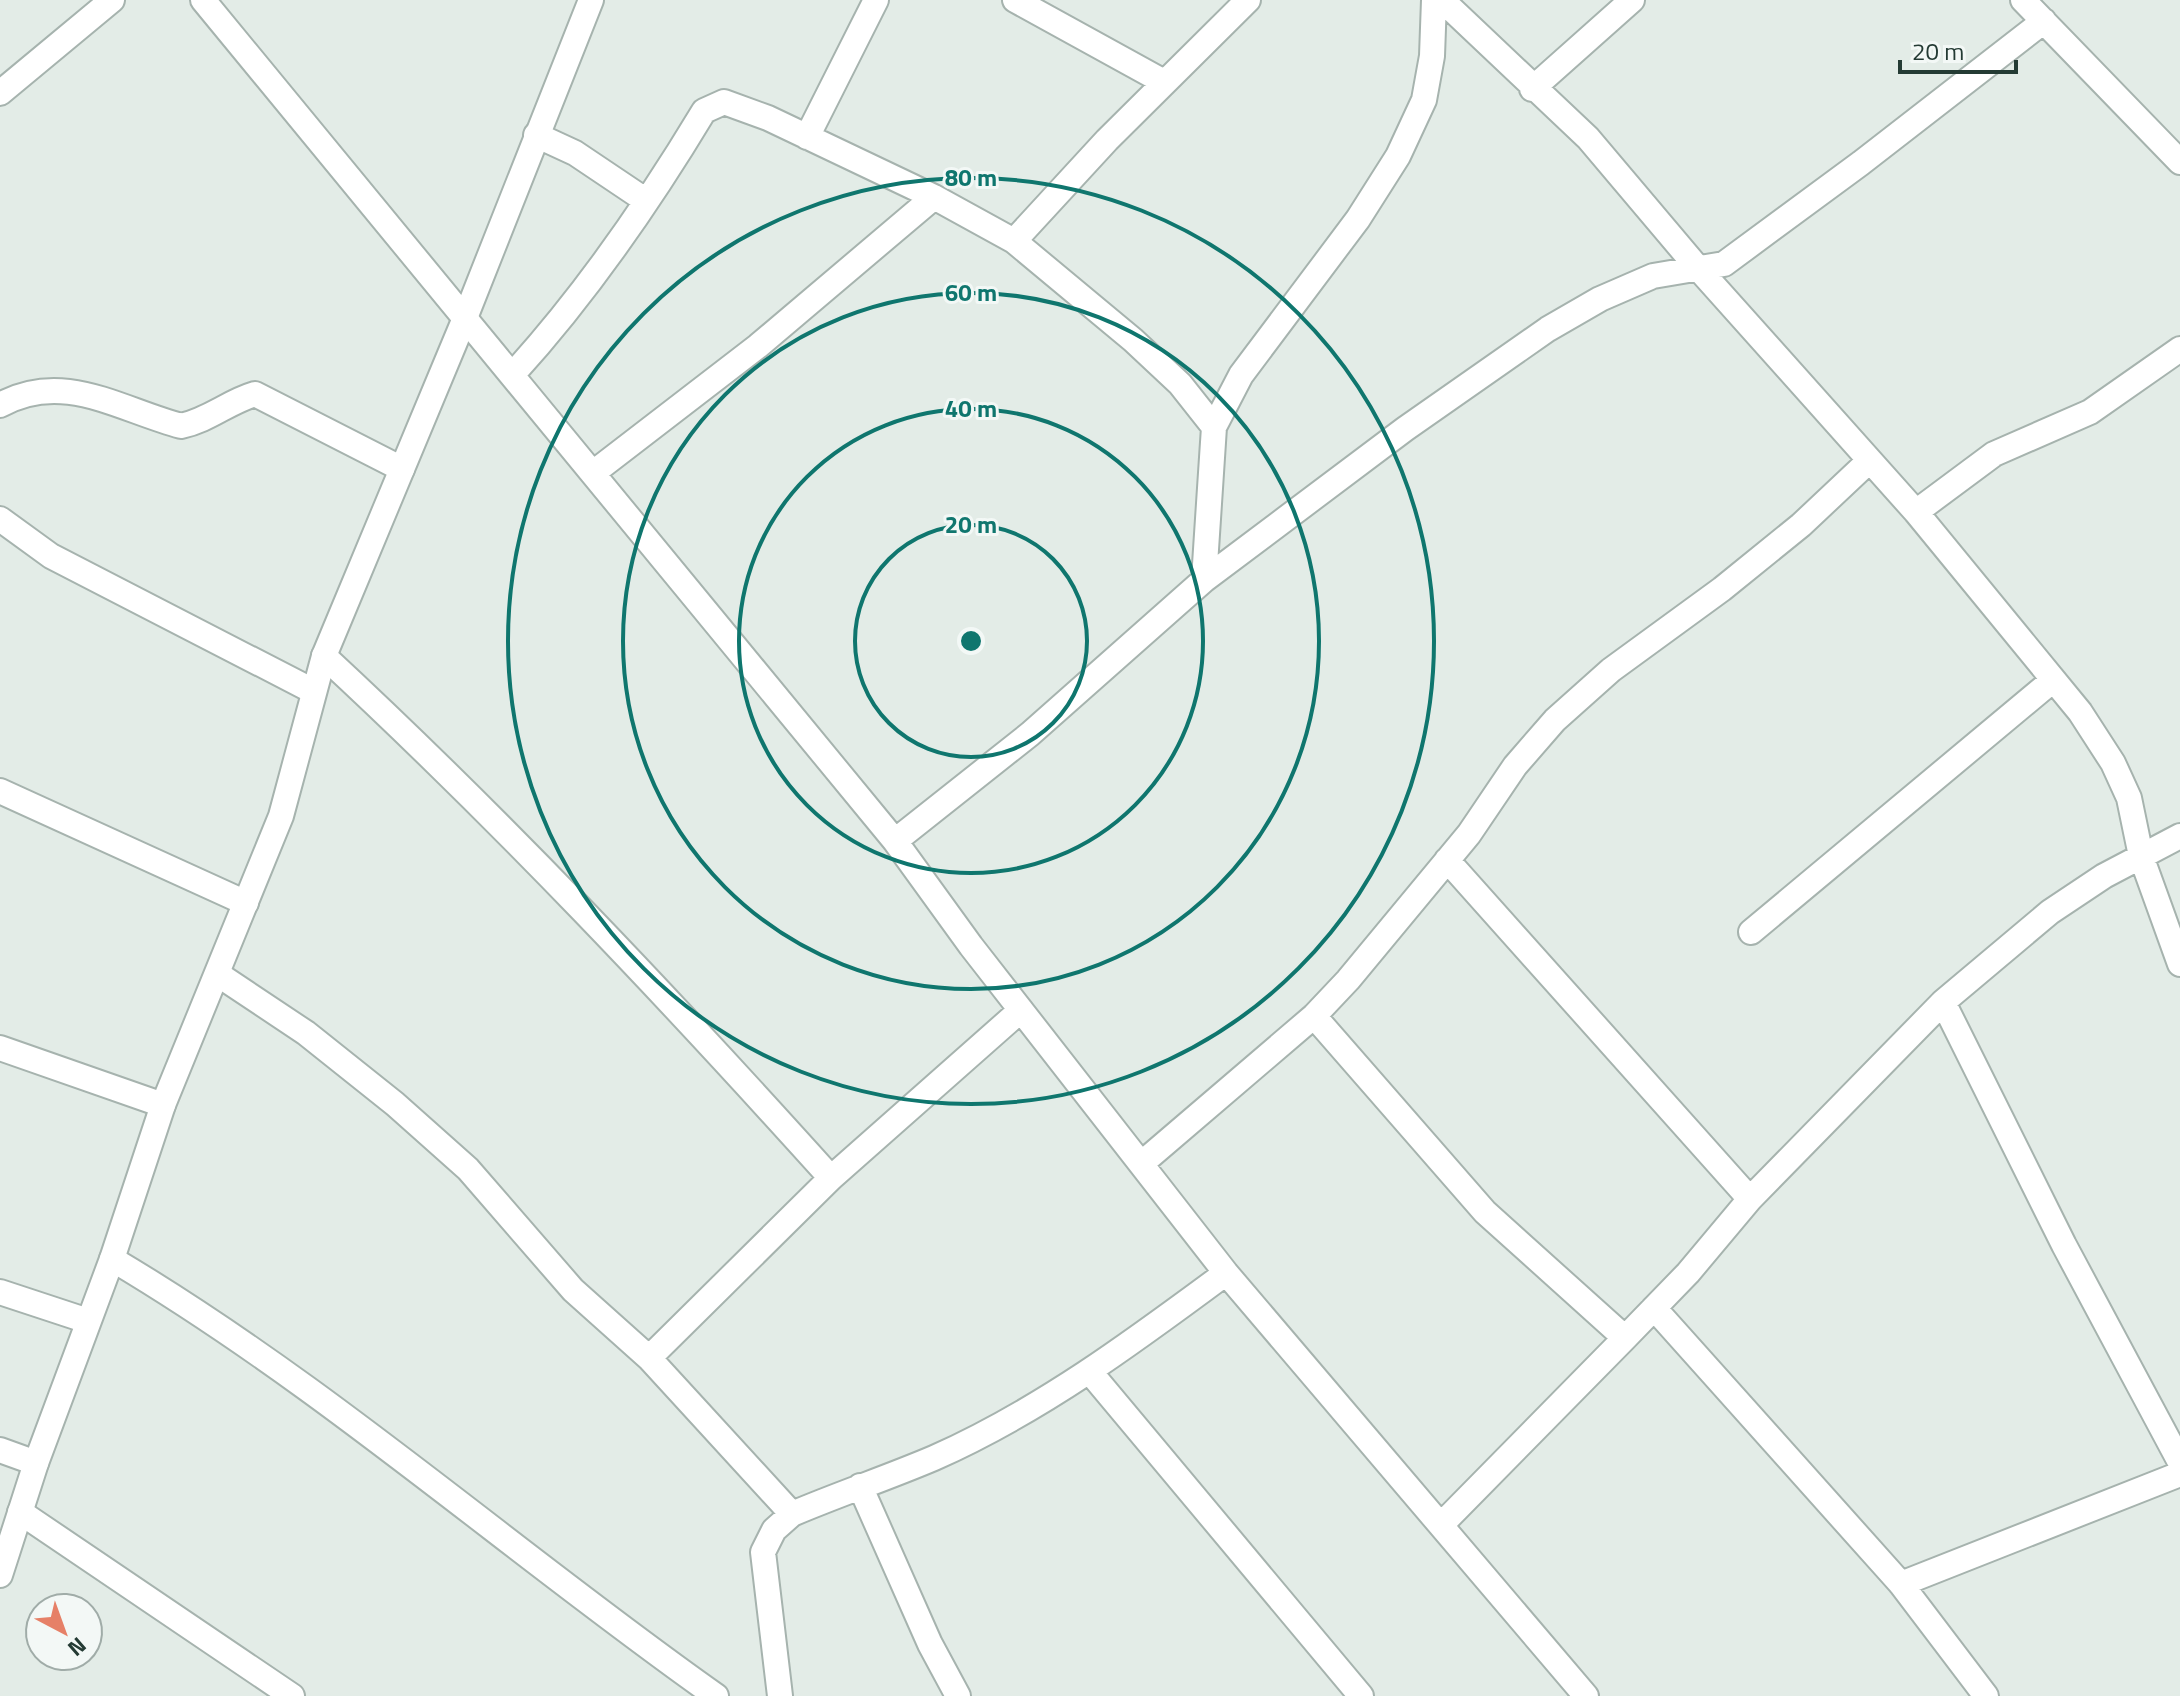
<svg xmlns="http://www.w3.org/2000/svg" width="2180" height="1696" font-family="'Titillium Web',sans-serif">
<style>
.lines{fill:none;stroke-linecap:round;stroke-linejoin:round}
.minor-casing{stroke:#a6b3ae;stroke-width:28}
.tertiary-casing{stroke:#a6b3ae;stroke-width:28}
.minor{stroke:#fff;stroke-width:24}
.tertiary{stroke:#fff;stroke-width:24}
.ring{fill:none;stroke:#0f766e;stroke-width:4}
.centre{fill:#0f766e;stroke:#f3f8f6;stroke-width:4}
.ring-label{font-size:24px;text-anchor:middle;font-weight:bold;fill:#0f766e;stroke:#f3f8f6;stroke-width:6;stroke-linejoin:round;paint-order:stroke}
</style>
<rect width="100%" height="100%" fill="#e3ece7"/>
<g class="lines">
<g class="minor-casing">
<path id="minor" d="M203 0 895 841 971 946 1226 1273 1586 1696
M1015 0 1164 82
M1442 0 1588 138 1697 267 1916 512 2080 712 2113 763 2129 798 2141 856 2180 964
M2023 0 2180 162
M1532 89 1632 0
M0 93 112 0
M536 135 575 153 645 200
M807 137 876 0
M1014 241 1107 140 1248 0
M513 374C586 294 648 204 704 111L724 102 768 118 934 197 1014 241 1133 340 1180 384 1214 427
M0 405C63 370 118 409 181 426 209 420 228 402 255 394L402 469
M593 473 758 346 934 197
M1916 512 1994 454 2090 412 2180 349
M0 519 51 556 313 691
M1204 580 1214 427 1241 375 1358 219 1398 156 1424 100 1432 56 1434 0
M324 656C502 821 668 997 831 1178
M0 791 246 903
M895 841 1030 734 1204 580 1405 429 1548 329 1600 299 1653 276 1724 264 1861 163 2044 21
M1447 860 1750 1199
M1751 932 2053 680
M219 975 306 1033 395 1104 468 1169 573 1290 649 1358 792 1514
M1943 1002 2064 1245 2180 1462
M1314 1016 1485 1212 1625 1338
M0 1048 163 1105
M1141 1164 1314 1016 1348 980 1469 834 1515 766 1555 720 1611 670 1722 589 1801 525 1869 461
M112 1259C326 1386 513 1553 716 1696
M0 1292 88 1321
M1654 1308 1901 1584 1986 1696
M649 1358 831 1178 1021 1010
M1090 1372 1361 1696
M0 1450 36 1463
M860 1486 930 1644 958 1696
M20 1512 292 1696
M1442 1524 1625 1338 1688 1273 1750 1199 1943 1002 2050 912 2104 876 2180 836
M1901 1584 2180 1474
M780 1696 763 1552 774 1530 792 1514C839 1494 887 1478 934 1458 1040 1411 1133 1342 1226 1273"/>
</g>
<g class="tertiary-casing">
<path id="tertiary" d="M0 1575 36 1463 112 1259 163 1105 281 816 324 656 465 318 591 0"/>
</g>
<use href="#minor" class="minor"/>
<use href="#tertiary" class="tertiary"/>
</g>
<g class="ring">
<circle cx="971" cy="641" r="116"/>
<circle cx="971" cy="641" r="232"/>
<circle cx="971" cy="641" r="348"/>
<circle cx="971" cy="641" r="463"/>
</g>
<circle cx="971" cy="641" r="12" class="centre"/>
<g class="ring-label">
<text x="971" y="186">80 m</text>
<text x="971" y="301">60 m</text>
<text x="971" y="417">40 m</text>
<text x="971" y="533">20 m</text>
</g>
<g transform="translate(64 1632) rotate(139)"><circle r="38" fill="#f3f8f6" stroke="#a0aca8" stroke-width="2"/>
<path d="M0-6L14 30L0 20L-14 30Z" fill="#e68067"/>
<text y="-12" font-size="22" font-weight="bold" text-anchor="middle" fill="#243b34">N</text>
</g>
<path d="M1900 60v12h116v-12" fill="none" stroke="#243b34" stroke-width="4"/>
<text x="1912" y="60" font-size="24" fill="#243b34" stroke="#f3f8f6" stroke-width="6" paint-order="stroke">20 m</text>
</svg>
